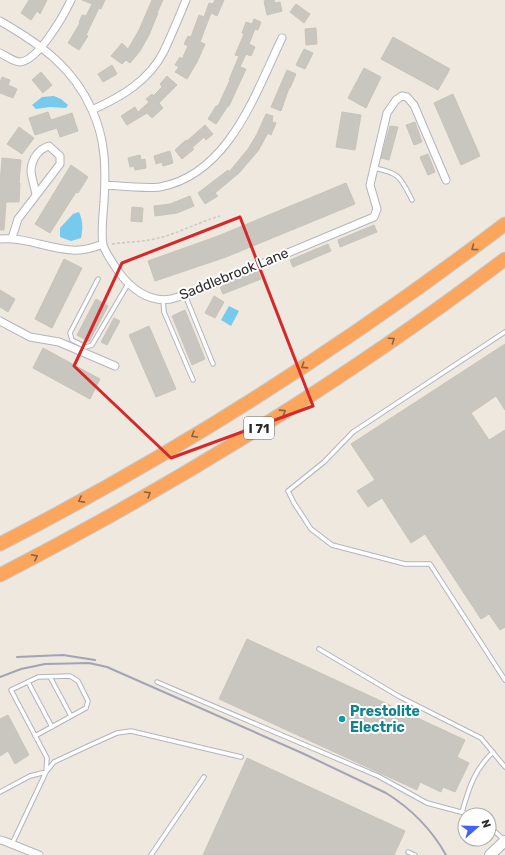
<svg xmlns="http://www.w3.org/2000/svg" width="505" height="855" font-family="Rubik,sans-serif">
<style>
.water{fill:#75caed}
.building{fill:#c9c5bf;stroke:#c9c4b9}
.lines{fill:none;stroke-linecap:round;stroke-linejoin:round}
.lane-casing{stroke:#b2b5bf;stroke-width:5.5}
.street-casing{stroke:#b2b5bf;stroke-width:9}
.secondary-casing{stroke:#b2b5bf;stroke-width:12}
.highway-casing{stroke:#c8c8c8;stroke-width:15}
.path{stroke:#c8c8c8;stroke-width:1.5;stroke-dasharray:3 2;stroke-linecap:butt}
.lane{stroke:#fff;stroke-width:3.5}
.street{stroke:#fff;stroke-width:7}
.secondary{stroke:#fff;stroke-width:10}
.highway{stroke:#fba55d;stroke-width:13}
.rail{stroke:#a2a4b6;stroke-width:2}
.oneway{stroke:#896242}
.marked{fill:none;stroke:#d62828;stroke-width:3;stroke-linejoin:round}
.culture-dot{fill:#0f9aa8;stroke:#fff;stroke-width:1.5}
.labels{text-anchor:middle;dominant-baseline:central;stroke-width:4;stroke-linejoin:round;paint-order:stroke}
.shield{fill:#fff;stroke:#6b6b6b;stroke-width:1}
.shield-label{font-size:13px;font-weight:bold;fill:#2c2c2c}
.street-label{font-size:14px;fill:#2c2c2c;stroke:#fff}
.culture-label{font-size:14px;font-weight:bold;fill:#0d838f;stroke:#fff;text-anchor:start}
</style>
<rect width="100%" height="100%" fill="#eee8df"/>
<path class="water" d="M54 96 61 99 68 105 66 108 50 107 36 109 32 105 42 97Z
M79 212C83 221 83 228 81 238L71 241 60 237V228L73 214Z
M229 306 239 311 231 326 221 320Z"/>
<path class="building" d="M29 0H47L40 14 37 11 31 20 21 13Z
M82 0H105L101 9 99 8 86 35 88 36 79 50 68 43 80 23H79L82 15 86 16 92 4Z
M152 0H163L157 13H158L149 35 140 51 130 63 126 60 122 64 111 56 122 43 128 49 139 30Z
M215 0H224L217 16 211 13 200 42 205 44 197 62 187 79 175 72 179 67 175 65 180 57 182 59 188 46 184 44 188 36 191 37 199 15 204 17 209 3 213 4Z
M268 0H274L275 3 280 2 282 11 267 15 264 1Z
M296 4 310 14 304 23 290 12Z
M254 19 261 22 258 30 255 29 249 44 255 47 251 56 246 54 240 67 246 69 229 106H228L216 124 208 119 216 106H218L230 80H229L239 56 235 55 244 34 242 33 246 22 252 24Z
M316 28 317 44 306 45 305 29Z
M393 37 450 69 438 90 381 59Z
M304 49 313 53 305 69 296 65Z
M112 65 117 74 103 82 98 74Z
M364 68 381 77 366 108 348 98Z
M287 70 296 74 290 88H289L281 111 271 107Z
M41 72 52 85 43 93 32 80Z
M167 76 177 85 159 103 163 108 152 118 147 113 127 125 121 116 135 107 138 112 149 102 146 99 152 94 153 96 162 87 160 84Z
M2 77 10 80 8 85 17 89 13 98 0 93V82Z
M453 94 480 156 461 165 434 103Z
M48 112 51 120 72 113 78 131 60 137 57 128 35 135 29 118Z
M342 112 361 115 355 150 336 147Z
M266 114 273 116 272 122 276 123 271 135 268 133 258 151 239 173 215 193 218 196 205 204 198 193 228 170 229 172 248 149 257 134Z
M415 122 422 142 414 145 406 125Z
M205 125 213 134 206 140 204 137 192 148 194 149 182 159 175 150 186 140 187 141Z
M390 126 398 127 389 160 381 158Z
M19 127 34 138 22 154 7 144Z
M170 151 173 163 163 166 162 162 156 164 154 156Z
M428 154 435 172 428 175 420 157Z
M140 155 141 160 145 159 146 168 135 170 134 166 130 167 128 158Z
M2 158 21 160 19 183H20L19 202H6L4 230H0V184Z
M71 165 88 177 78 193 76 192 50 233 35 224Z
M346 183 355 204 226 257 155 281 148 261 218 236Z
M190 196 194 206 177 213 155 216 154 206 170 204Z
M132 207 143 208 142 222 131 221Z
M374 225 377 232 340 247 338 240Z
M328 244 331 251 293 267 290 260Z
M64 259 82 268 52 328 35 319Z
M258 271 261 279 223 294 220 287Z
M0 290 15 299 8 312 0 307Z
M214 296 224 302 215 318 205 313Z
M96 299 108 306 89 342 77 335Z
M185 310 205 359 192 365 172 316Z
M114 318 120 321 107 345 101 342Z
M149 326 176 389 156 397 129 335Z
M505 344V410L496 396 471 413 489 440 505 430V627L500 630 489 614 481 619 425 534 411 543 382 498 368 507 357 491 375 480 351 444Z
M43 348 100 379 90 399 33 368Z
M247 639 465 740 457 757 469 763 455 792 443 787 441 792 420 782 417 790 219 699Z
M8 715 29 755 15 764 8 751 0 756V719Z
M247 758 405 831 394 855H203Z"/>
<g class="lines">
<g class="lane-casing">
<path id="lane" d="M374 168C400 173 400 177 412 200
M98 279 70 333 72 340 86 347 92 345 128 284
M185 295 213 364
M163 299 164 312 193 380
M505 332 353 432 324 462 288 491 294 503 311 529 332 545 405 564H430L505 680
M319 649 400 697 481 738 505 767
M50 677 71 716
M28 682 52 727
M157 682 378 776 427 803 472 815
M0 792 30 776 46 772 54 762 86 747 117 733 131 731 241 757
M462 812C469 788 474 770 493 752
M489 826 504 840
M12 844 46 772 47 758 11 690 38 677 70 676 78 681 88 701 86 708 35 736
M408 852 415 855
M151 855 204 777"/>
</g>
<g class="street-casing">
<path id="street" d="M0 21C40 44 73 67 92 110 106 140 106 170 104 202 103 213 101 235 103 245 106 254 113 263 118 271 130 288 149 303 171 299 178 297 185 295 192 293L374 217 377 209 370 185 387 113 396 100 402 96 407 97 414 105 446 180
M0 53C6 56 14 62 20 62 38 61 64 15 71 0
M92 110C121 97 149 81 164 51 172 34 179 17 186 0
M105 185C120 186 146 189 160 187 229 174 255 94 282 38
M12 238 18 219 60 164V156L49 146C39 149 32 158 31 170 31 177 35 187 36 195
M0 239C27 237 47 249 72 250 82 251 93 248 103 244
M0 321 30 337 59 342 115 366
M0 840 4 841 39 855"/>
</g>
<g class="secondary-casing">
<path id="secondary" d="M490 855 505 841"/>
</g>
<g class="highway-casing">
<path id="highway" d="M0 544C177 453 346 345 505 224
M0 575C176 484 347 379 505 259"/>
</g>
<path class="path" d="M112 244C125 242 137 242 149 240 174 236 196 223 220 216"/>
<use href="#lane" class="lane"/>
<use href="#street" class="street"/>
<use href="#secondary" class="secondary"/>
<use href="#highway" class="highway"/>
<path class="rail" d="M17 657 63 655 95 660
M0 677 21 669 45 664 89 663 107 667 302 753 386 793C410 808 432 830 446 855"/>
</g>
<defs><path id="oneway-chevron" d="M-2-3.5L2.5 0L-2 3.5" fill="none" stroke-width="1.6" stroke-linecap="round" stroke-linejoin="round"/></defs>
<g class="oneway">
<use href="#oneway-chevron" transform="translate(474 248) rotate(143)"/>
<use href="#oneway-chevron" transform="translate(392 340) rotate(-35)"/>
<use href="#oneway-chevron" transform="translate(304 366) rotate(147)"/>
<use href="#oneway-chevron" transform="translate(283 412) rotate(-33)"/>
<use href="#oneway-chevron" transform="translate(194 435) rotate(149)"/>
<use href="#oneway-chevron" transform="translate(148 494) rotate(-31)"/>
<use href="#oneway-chevron" transform="translate(81 500) rotate(151)"/>
<use href="#oneway-chevron" transform="translate(35 557) rotate(-27)"/>
</g>
<path class="marked" d="M240 217 313 406 171 458 74 366 122 263Z"/>
<circle class="culture-dot" cx="342" cy="719" r="4"/>
<g class="labels">
<rect class="shield" x="244" y="417" width="30" height="22" rx="3"/>
<g class="shield-label">
<text x="259" y="428">I 71</text>
</g>
<g class="street-label">
<text transform="translate(234 274) rotate(-22)">Saddlebrook Lane</text>
</g>
<g class="culture-label">
<text x="350" y="711">Prestolite<tspan x="350" dy="16">Electric</tspan></text>
</g>
</g>
<g transform="translate(477 827) rotate(70)"><circle r="19" fill="#ffffff" stroke="#ababab"/>
<path d="M0-3L7 15L0 10L-7 15Z" fill="#4360f7"/>
<text y="-6" font-size="11" font-weight="bold" text-anchor="middle" fill="#2c2c2c">N</text>
</g>
</svg>
